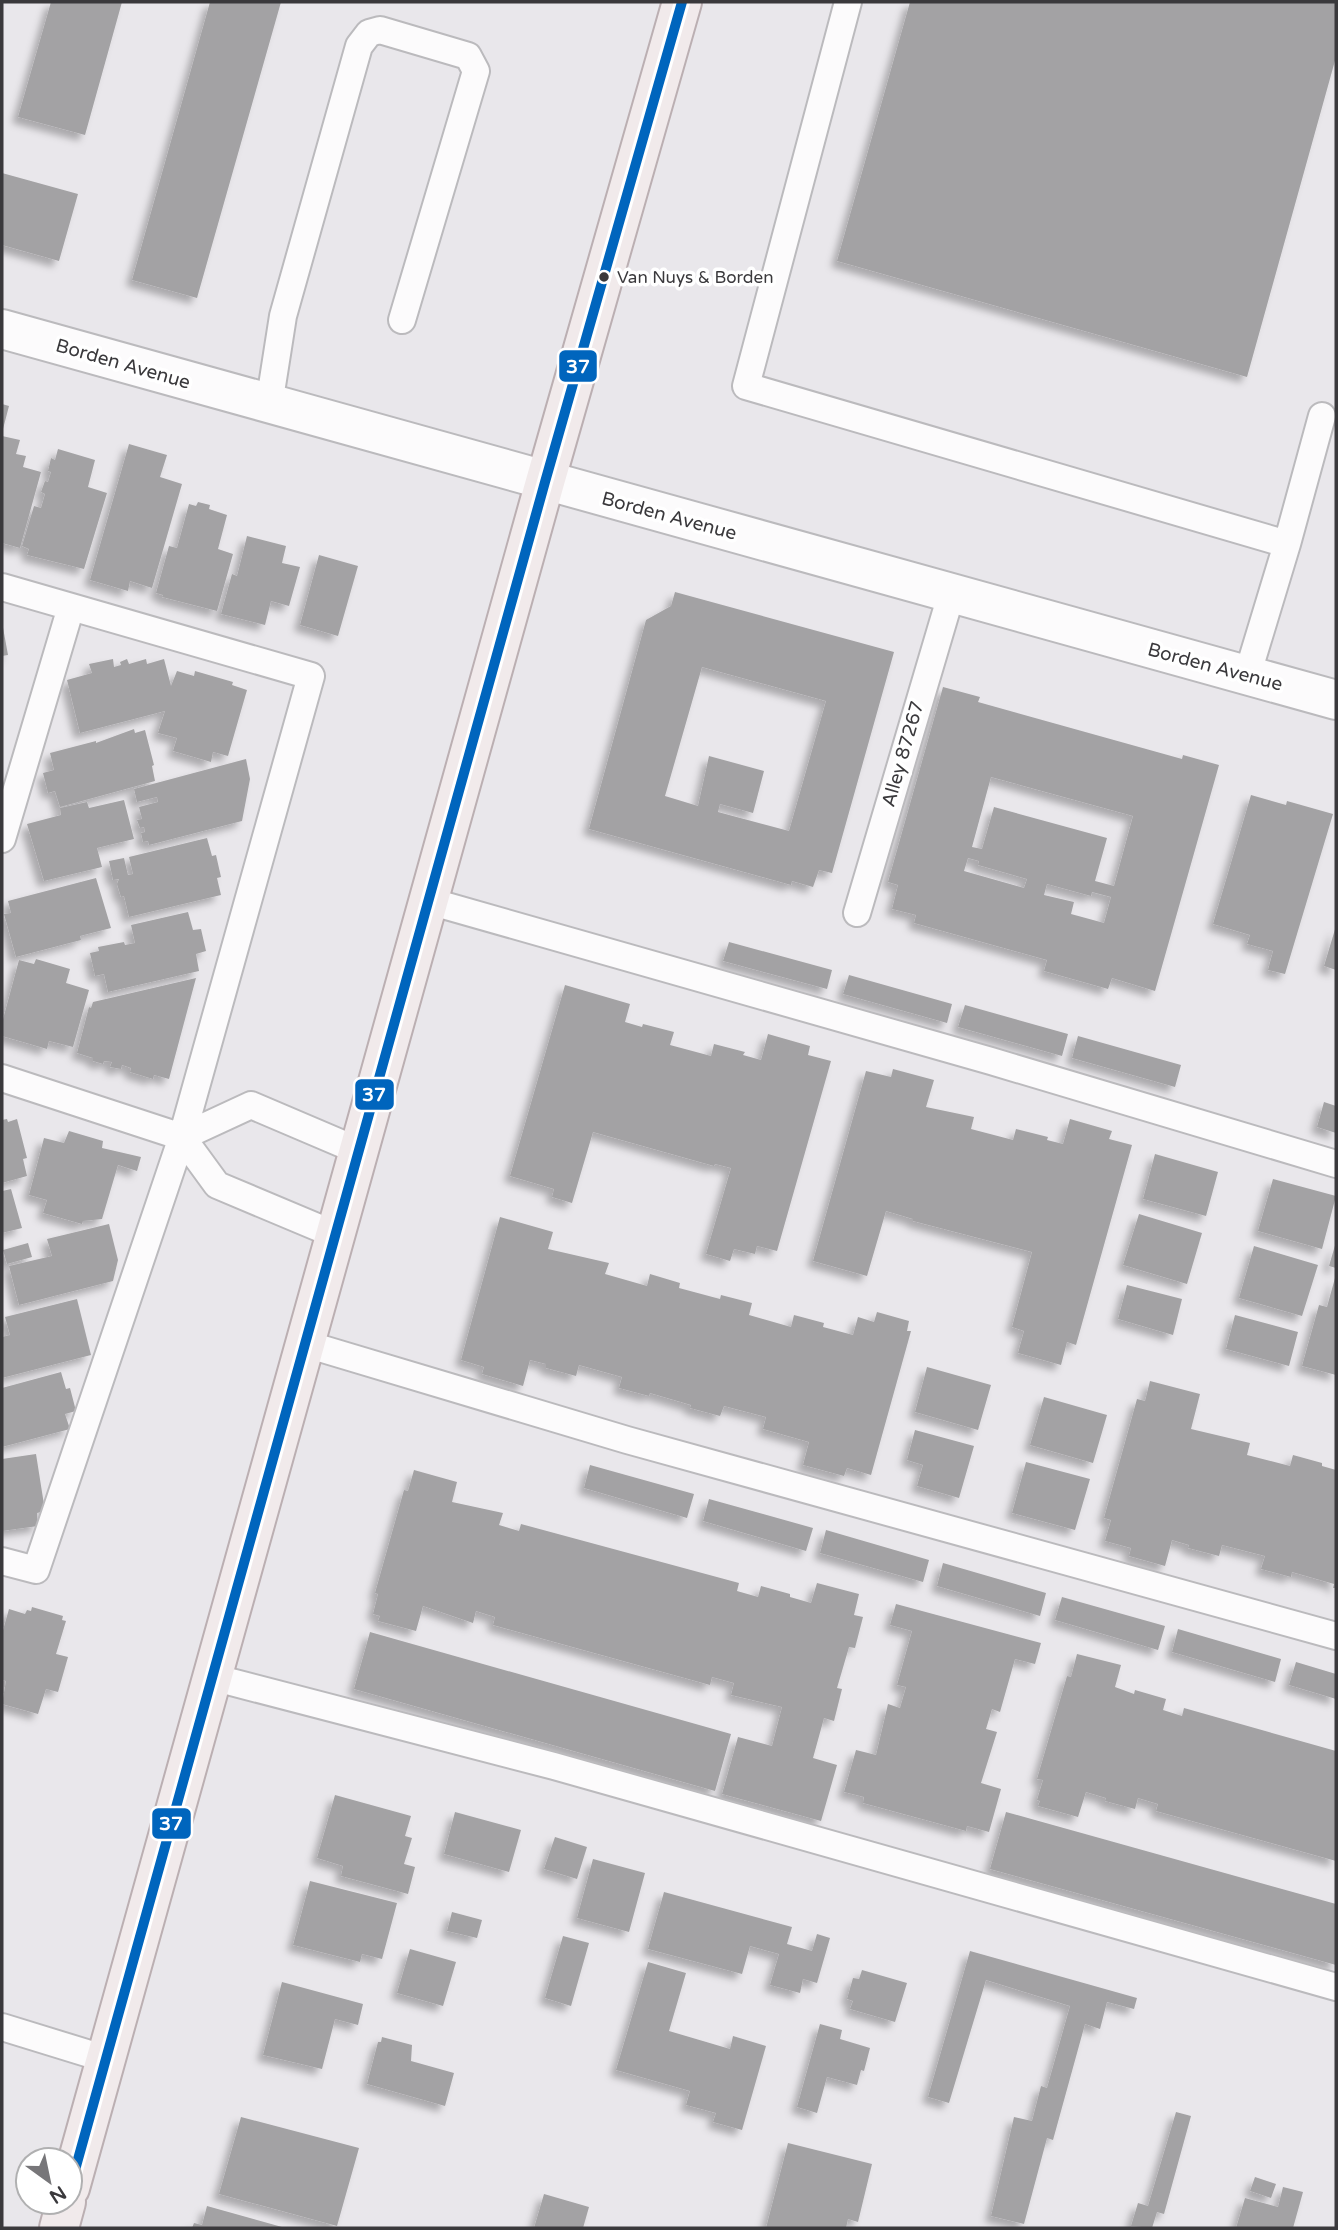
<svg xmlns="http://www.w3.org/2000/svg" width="1338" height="2230" font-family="'Varela Round',sans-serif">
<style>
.building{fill:#a3a2a4;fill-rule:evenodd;filter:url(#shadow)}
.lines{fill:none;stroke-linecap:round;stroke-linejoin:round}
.service-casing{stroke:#bbbabd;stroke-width:30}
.minor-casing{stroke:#bbbabd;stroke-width:42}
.primary-casing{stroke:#bbafb2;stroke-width:42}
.service{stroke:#fcfbfc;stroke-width:26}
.minor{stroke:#fcfbfc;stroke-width:38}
.primary{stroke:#f1eaeb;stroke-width:38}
.bus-1-casing{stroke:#fff;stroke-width:16}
.bus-1{stroke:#0065bd;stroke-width:10}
.bus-dot{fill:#3a393c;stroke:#fff;stroke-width:2.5}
.labels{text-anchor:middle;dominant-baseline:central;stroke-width:7;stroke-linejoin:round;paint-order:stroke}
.bus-label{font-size:17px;fill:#3a393c;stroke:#fff;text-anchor:start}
.street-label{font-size:19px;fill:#3a393c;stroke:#fff}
.line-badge{stroke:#fff;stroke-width:2.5}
.badge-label{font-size:19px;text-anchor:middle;font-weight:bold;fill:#fff}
</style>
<defs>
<filter id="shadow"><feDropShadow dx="-6" dy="6" stdDeviation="3.5" flood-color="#0004"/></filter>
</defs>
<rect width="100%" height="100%" fill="#e9e7eb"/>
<path class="building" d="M51 2H122L85 135 18 117Z
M210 2H281L197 298 132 280Z
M910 2H1336V57L1247 377 837 261Z
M2 173 78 194 59 261 2 245Z
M2 404 9 406 3 429 2 428Z
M2 436 20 440 16 454 26 456 23 467 41 472 20 548 2 543Z
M129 444 167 455 160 477 182 484 152 588 130 581 128 591 90 580Z
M58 449 95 460 88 487 107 493 84 569 27 555 29 549 22 546 34 506 41 508 45 494 41 492 45 481 48 482 51 472 48 471 51 458 55 460Z
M198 502 210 505 209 509 227 515 218 549 233 554 217 611 162 597 163 595 156 593 169 546 177 548 189 504 196 506Z
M247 536 286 546 282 563 300 567 289 606 271 601 265 625 221 614 232 574 237 576Z
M319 555 358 566 338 636 300 625Z
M675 592 894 652 832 873 819 870 813 887 792 881 791 885 589 829 646 620 671 606ZM702 667 826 701 789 831 718 812 720 804 753 813 764 771 709 756 698 806 665 796Z
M2 622 8 655 2 656Z
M113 659 114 667 121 665 120 662 127 659 129 664 146 659 147 664 164 659 171 686 177 671 194 676 195 671 233 682 232 685 247 690 228 756 213 752 211 762 173 751 177 738 158 733 165 711 80 733 67 680 92 673 89 664Z
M943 687 980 697 978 702 1182 759 1183 755 1219 765 1155 991 1112 978 1108 989 1044 971 1047 960 914 923 916 915 892 909 898 885 888 882ZM991 777 1133 816 1114 886 1095 881 1107 838 994 807 982 849 972 847ZM968 858 979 861 978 865 1027 879 1024 888 964 871ZM1047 884 1091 896 1092 892 1111 897 1104 923 1071 914 1074 902 1044 895Z
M134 729 135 733 145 730 154 765 152 766 155 781 60 807 55 791 48 793 43 773 54 770 50 753 96 741V743Z
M246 759 250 779 242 821 149 845 148 841 143 842 141 833 145 832 144 827 140 828 137 820 142 819 139 807 158 802 157 797 137 802 134 789Z
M1251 795 1286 805 1287 801 1333 814 1285 974 1268 970 1273 951 1247 944 1250 935 1213 924Z
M124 800 134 839 97 848 102 867 44 881 27 824 61 815 60 808 87 802 89 808Z
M207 838 212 856 216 855 221 877 217 878 221 895 129 917 124 896 121 897 117 884 119 879 113 880 109 861 124 858 128 875 133 874 129 857Z
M96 878 111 928 80 936 81 940 16 957 4 914 11 913 8 901Z
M188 912 193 930 201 929 206 951 196 954 199 971 108 992 104 974 95 976 90 953 99 951 98 947 124 942 125 945 135 943 131 925Z
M1336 926V970L1324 966Z
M729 942 832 970 827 989 723 961Z
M36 959 70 969 66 983 89 990 73 1047 49 1041 47 1049 2 1036V1023L19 960 34 964Z
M849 975 952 1004 947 1023 843 994Z
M196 978 169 1079 154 1075 153 1079 130 1072 131 1068 122 1065 121 1069 110 1067 112 1062 104 1061 103 1064 93 1061V1058L77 1053 89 1007 91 1008 93 1002Z
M565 985 630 1004 625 1022 642 1027 643 1024 674 1032 670 1045 711 1056 714 1044 745 1052 743 1055 761 1060 768 1034 810 1046 808 1055 831 1061 777 1251 757 1246 755 1254 734 1249 730 1261 706 1254 731 1168 715 1164 714 1166 593 1132 572 1203 552 1197 554 1189 510 1176Z
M965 1005 1068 1034 1062 1056 958 1027Z
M1078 1036 1181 1065 1175 1087 1072 1058Z
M893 1069 934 1080 926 1107 974 1117 971 1129 1013 1140 1016 1129 1048 1137 1047 1140 1063 1144 1070 1119 1112 1131 1109 1139 1132 1145 1076 1345 1067 1342 1061 1365 1018 1353 1024 1331 1012 1327 1032 1252 913 1221V1219L886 1211 867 1276 813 1261 866 1071 891 1077Z
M1324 1102 1336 1106V1133L1317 1127Z
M7 1119 8 1122 17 1119 27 1158 23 1159 27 1176 2 1183V1120Z
M69 1131 103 1141 102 1148 141 1157 137 1171 118 1165 102 1219 83 1221 82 1224 43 1213 47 1200 29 1195 44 1138 64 1143Z
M1155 1154 1218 1172 1206 1216 1143 1199Z
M1273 1179 1336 1196 1322 1249 1258 1231Z
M11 1189 22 1228 2 1233V1191Z
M1139 1214 1202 1233 1187 1284 1123 1265Z
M500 1217 553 1232 548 1249 609 1263 605 1274 647 1286 650 1274 680 1283 679 1288 720 1299 721 1295 752 1303 749 1315 791 1327 794 1315 824 1323 823 1327 853 1335 858 1317 874 1322 877 1312 909 1321 907 1331H911L871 1475 847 1468 844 1476 803 1465 809 1442 763 1429 766 1417 724 1406 720 1416 690 1408 691 1405 650 1393 649 1396 619 1388 622 1377 579 1365 576 1376 546 1368V1364L530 1360 523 1386 482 1374 484 1367 461 1360Z
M109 1224 118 1260 113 1281 19 1305 9 1266 52 1256 47 1239Z
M1336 1242V1268L1329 1266Z
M28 1243 32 1257 7 1264 3 1250Z
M1254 1246 1318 1265 1302 1316 1239 1298Z
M1335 1278H1336V1375L1302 1366 1319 1305 1327 1307Z
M1127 1285 1182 1299 1173 1335 1118 1319Z
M77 1299 91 1355 2 1378V1337L10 1335 5 1317Z
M1235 1315 1298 1332 1289 1366 1226 1349Z
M927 1367 991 1385 978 1430 915 1412Z
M61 1372 66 1389 70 1388 76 1411 65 1414 70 1429 2 1447V1388Z
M1150 1381 1200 1394 1191 1429 1250 1443 1247 1455 1290 1466 1293 1455 1322 1463V1466L1336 1470V1588H1333L1334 1584 1292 1572 1291 1577 1261 1569 1265 1556 1222 1545 1219 1556 1188 1548 1189 1545 1172 1540 1165 1566 1129 1556 1131 1548 1105 1541 1111 1520 1104 1518 1137 1399 1145 1401Z
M1044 1397 1107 1415 1093 1463 1030 1445Z
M915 1430 974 1446 959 1498 917 1486 923 1465 907 1460Z
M36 1454 45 1511 37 1513 38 1526 2 1531V1459Z
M1026 1462 1090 1479 1075 1530 1012 1513Z
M590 1465 694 1494 687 1518 584 1488Z
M414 1470 457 1482 452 1502 503 1513 499 1525 519 1531 521 1524 739 1583 737 1591 758 1597 761 1586 790 1594V1597L811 1603 817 1583 859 1594 854 1615 863 1617 855 1648 849 1647 837 1688 842 1689 834 1721 824 1718 813 1758 837 1765 821 1821 722 1794 738 1737 772 1746 782 1707 731 1695 734 1683 712 1677 710 1685 493 1625 495 1617 476 1611 473 1623 423 1606 416 1631 378 1621 380 1616 373 1614 378 1594 375 1593 404 1490 408 1491Z
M709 1499 813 1528 806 1551 703 1521Z
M826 1530 929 1560 923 1582 820 1553Z
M943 1563 1046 1593 1040 1616 937 1586Z
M1062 1597 1165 1626 1158 1650 1055 1620Z
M896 1604 1041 1643 1035 1664 1015 1659 1000 1712 992 1709 986 1729 997 1732 981 1783 1001 1789 989 1832 967 1826 966 1831 863 1803 864 1797 844 1792 856 1750 876 1755 888 1704 900 1708 906 1687 897 1685 912 1631 890 1625Z
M32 1607 63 1616 62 1620 66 1621 56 1654 68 1657 58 1692 46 1689 38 1714 2 1704 6 1681 2 1680V1634L9 1609 25 1614 27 1610 31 1611Z
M1178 1629 1281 1659 1275 1682 1172 1652Z
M370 1632 731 1734 715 1791 354 1689Z
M1077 1654 1121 1665 1115 1687 1134 1694 1135 1690 1166 1699 1163 1710 1182 1716 1184 1708 1336 1751V1861L1156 1811 1158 1804 1138 1798 1135 1809 1105 1801 1106 1798 1086 1792 1078 1817 1038 1806 1040 1801 1037 1800 1043 1780 1037 1779 1067 1676 1071 1677Z
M1296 1662 1336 1674V1699L1289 1685Z
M335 1795 411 1816 405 1836 412 1838 404 1864 415 1867 408 1894 341 1876 343 1866 317 1858Z
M455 1812 521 1830 509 1872 444 1854Z
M1006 1812 1336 1904V1965L990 1869Z
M555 1837 587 1847 577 1879 544 1869Z
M593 1859 645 1873 629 1932 577 1918Z
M310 1881 397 1903 382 1959 362 1954 360 1962 293 1945Z
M664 1892 792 1927 787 1944 812 1951 817 1934 830 1938 817 1983 803 1979 800 1993 770 1985 779 1954 750 1946 742 1974 648 1949Z
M452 1912 482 1920 477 1938 447 1931Z
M563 1936 589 1943 571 2006 545 1998Z
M410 1949 456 1962 443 2006 397 1993Z
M970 1951 1137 1998 1134 2009 1107 2002 1100 2029 1085 2024 1053 2140 1047 2138 1024 2224 991 2216 1014 2117 1032 2121 1041 2086 1047 2088 1070 2006 986 1980 949 2103 928 2097Z
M648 1962 686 1973 669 2031 730 2049 733 2036 766 2046 742 2130 713 2122 716 2113 686 2105 690 2091 616 2070Z
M862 1970 907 1983 895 2022 850 2009 853 2001 847 1999 853 1978 859 1979Z
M282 1982 363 2004 358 2025 335 2019 322 2069 263 2055Z
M820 2024 842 2030 840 2039 870 2048 864 2071 861 2070 857 2085 827 2077 817 2113 797 2107Z
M382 2037 412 2045 411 2061 454 2073 445 2106 367 2084 378 2042H381Z
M1176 2112 1191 2116 1164 2214 1157 2212 1152 2228 1131 2226 1138 2203 1148 2206Z
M241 2117 359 2148 337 2226 219 2194Z
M788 2143 872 2164 858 2222 848 2219 846 2228H766Z
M1255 2177 1276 2184 1271 2198 1250 2191Z
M1283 2187 1303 2192 1293 2228H1236L1245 2198 1278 2207Z
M544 2194 589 2207 583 2228H534Z
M207 2206 282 2227V2228H192L194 2223 202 2225Z"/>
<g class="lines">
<g class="service-casing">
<path id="service" d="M848 2 746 386 1287 544
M269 405 283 316 359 46 369 33 380 30 468 56 476 71 402 320
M2 587 311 676 182 1137 36 1570 2 1561
M1247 676 1287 544 1322 416
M2 839 71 607
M429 901 991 1061 1336 1164
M857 913 951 595
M2 1078 182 1137 217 1185 336 1235
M182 1137 251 1105 359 1151
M306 1344 627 1440 1336 1636
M212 1677 554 1766 1336 1987
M2 2027 106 2059"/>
</g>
<g class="minor-casing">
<path id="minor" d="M2 329 1336 700"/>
</g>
<g class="primary-casing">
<path id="primary" d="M70 2188 545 482 682 2
M59 2228 66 2202"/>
</g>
<use href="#service" class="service"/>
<use href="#minor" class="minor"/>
<use href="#primary" class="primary"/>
<g class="bus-1-casing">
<path id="bus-1" d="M70 2188 545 482 682 2"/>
</g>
<use href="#bus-1" class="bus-1"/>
</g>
<circle class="bus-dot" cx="604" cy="277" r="6"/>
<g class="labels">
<g class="bus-label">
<text x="617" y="277">Van Nuys &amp; Borden</text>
</g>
<g class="street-label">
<text transform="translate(123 364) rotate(16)">Borden Avenue</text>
<text transform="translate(669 516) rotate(15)">Borden Avenue</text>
<text transform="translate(1215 667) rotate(15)">Borden Avenue</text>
<text transform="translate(903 754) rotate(-74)">Alley 87267</text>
</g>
</g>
<g class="line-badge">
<rect x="558" y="349" width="40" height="34" rx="7" fill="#0065bd"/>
<rect x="354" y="1078" width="41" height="33" rx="7" fill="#0065bd"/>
<rect x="151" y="1807" width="41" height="33" rx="7" fill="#0065bd"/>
</g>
<g class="badge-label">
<text x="578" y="373">37</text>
<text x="374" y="1101">37</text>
<text x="171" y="1830">37</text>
</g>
<rect width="1338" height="2230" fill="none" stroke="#3a393c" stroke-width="7"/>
<g transform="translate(49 2181) rotate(147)"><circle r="33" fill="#ffffff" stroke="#b0b0b1" stroke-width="2"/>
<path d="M0-5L12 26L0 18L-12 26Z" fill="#777679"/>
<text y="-10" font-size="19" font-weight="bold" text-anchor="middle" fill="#3a393c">N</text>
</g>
</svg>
